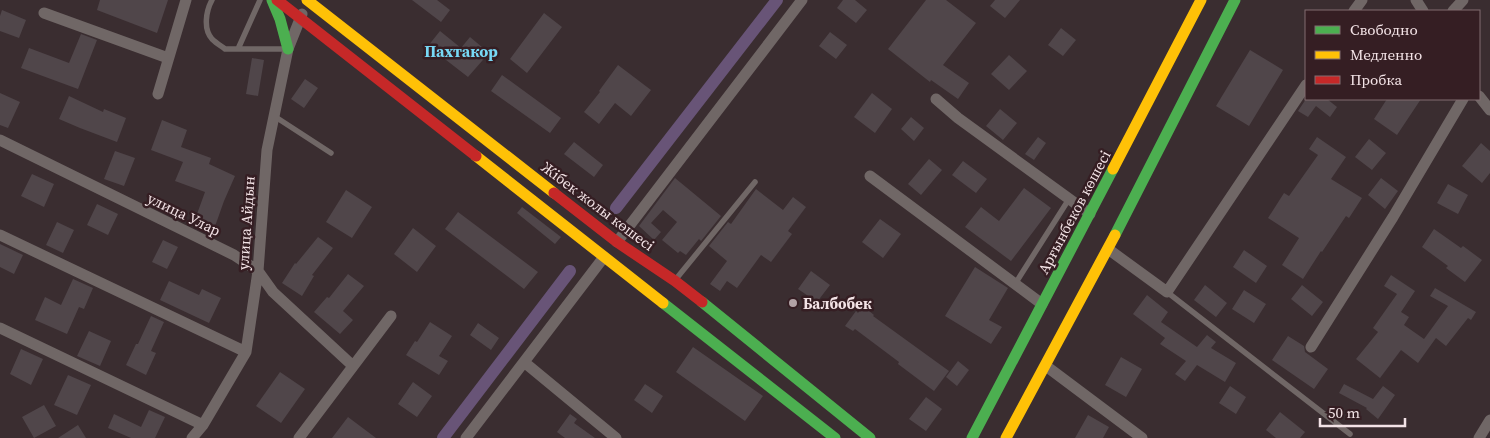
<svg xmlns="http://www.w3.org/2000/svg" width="1490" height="438" font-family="'Source Serif 4',serif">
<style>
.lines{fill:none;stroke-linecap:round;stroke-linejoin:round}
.canal{stroke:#685477;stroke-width:12}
.building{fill:#50464a}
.lane{stroke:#706766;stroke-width:5.5}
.street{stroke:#706766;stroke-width:11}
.fast{stroke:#4caf50;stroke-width:11}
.slow{stroke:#ffc107;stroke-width:11}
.jam{stroke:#c62828;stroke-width:11}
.poi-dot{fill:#b2a3a6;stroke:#351e23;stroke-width:2}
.labels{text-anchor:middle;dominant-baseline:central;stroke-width:5;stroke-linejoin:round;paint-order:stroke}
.street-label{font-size:15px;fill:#f3e3e6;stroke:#351e23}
.poi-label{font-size:15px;font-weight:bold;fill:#f3e3e6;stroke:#351e23;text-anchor:start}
.neighbourhood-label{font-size:16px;font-weight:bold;fill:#77d8f5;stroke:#351e23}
</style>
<rect width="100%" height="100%" fill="#3a2d30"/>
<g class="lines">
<path class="canal" d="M616 208 777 0
M443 438 570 271"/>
</g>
<path class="building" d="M100 0H168L157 33 97 10Z
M412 0H437L450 10 441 22Z
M843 0H855L867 10 856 23 837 8Z
M926 0H946L976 23 943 65 969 83 958 99 931 80 930 82 888 49Z
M995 0H1020L1005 18 990 6Z
M2 10 26 20 19 38 0 31V16Z
M544 13 562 27 527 73 510 59Z
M1061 28 1076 40 1063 56 1048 45Z
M440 31 461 48 470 37 489 53 468 77 428 46Z
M830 32 847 45 836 59 819 46Z
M81 34 97 40 78 89 21 68 29 48 69 63Z
M1250 50 1283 70 1249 126 1216 106Z
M1009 55 1027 71 1009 90 991 74Z
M252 58 264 60 258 96 246 94Z
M618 65 651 90 631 116 615 103 599 124 584 112 600 92 599 91Z
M502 75 561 118 550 133 491 91Z
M305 79 318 88 304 108 291 99Z
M0 93 20 102 8 128 0 125Z
M872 93 892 109 875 133 854 117Z
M69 96 103 112 104 109 126 118 117 142 80 128 59 119Z
M1306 99H1327L1337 107 1330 117 1316 106 1308 117 1298 111Z
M1387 99H1421L1397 135 1374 119Z
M1000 109 1017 123 1003 140 986 126Z
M911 117 924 128 914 141 901 129Z
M162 120 187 130 181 147 211 158 209 164 235 176 224 201 213 232 193 225 205 192 175 181 183 162 151 150Z
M1038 137 1046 143 1034 160 1025 154Z
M1317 137 1346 157 1331 179 1362 198 1349 218 1346 216 1322 252 1321 251 1303 279 1282 265 1299 238 1268 218 1284 193 1289 196 1318 155 1309 149Z
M1369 139 1386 153 1372 170 1355 157Z
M574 142 603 165 594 177 564 154Z
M1481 143 1490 151V173L1482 183 1462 166Z
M115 151 135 158 124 186 104 179Z
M929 159 942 170 921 195 908 184Z
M963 161 987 179 976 193 952 175Z
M32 174 54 184 44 207 21 196Z
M675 178 721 216 701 241 699 239 686 255 680 251 678 253 662 240 677 222 663 210 651 223 661 232 654 240 639 226Z
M1381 178 1398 191 1385 209 1368 195Z
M1448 184 1468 195 1458 214 1437 203Z
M1024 188 1051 208 1011 261 965 227 981 207 999 221Z
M756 189 783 210 793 197 806 207 788 231 792 234 771 262 761 255 737 288 727 281 720 291 710 284 727 261 709 246 728 222 731 224Z
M346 190 372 207 352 238 326 222Z
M97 204 118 214 108 235 87 225Z
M522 207 561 237 555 244 517 213Z
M458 212 538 272 524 289 445 229Z
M880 219 901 234 883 258 862 242Z
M57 222 74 230 63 253 46 245Z
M413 228 436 246 417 272 394 254Z
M1434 229 1461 248 1463 246 1482 260 1465 282 1446 268 1448 266 1422 247Z
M318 237 333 248 312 275 314 276 302 296 282 283 295 263 296 264Z
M163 240 178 247 167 269 152 262Z
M0 244 23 255 14 274 0 267Z
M1244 250 1267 266 1256 283 1233 267Z
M975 267 1008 288 989 320 1002 327 991 344 945 316Z
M811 271 830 285 817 302 798 289Z
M348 274 364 286 343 311 353 320 340 334 314 312 327 297 329 298Z
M1391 275 1415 291 1401 312 1409 317 1404 325 1424 339 1448 306 1430 296 1435 288 1476 312 1471 320 1468 318 1446 346 1436 338 1418 363 1401 350 1380 378 1356 359 1378 332 1373 328 1397 294 1384 286Z
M73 279 93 288 84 309 79 307 67 334 35 320 45 297 61 305Z
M169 281 199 295 202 289 221 298 209 323 160 300Z
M1205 285 1227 303 1216 317 1194 300Z
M1302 285 1323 302 1312 316 1291 299Z
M1244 290 1266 304 1254 323 1232 309Z
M1147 295 1168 312 1161 322 1197 347 1207 335 1216 342 1211 348 1236 363 1225 382 1197 365 1185 381 1175 374 1186 361 1160 344 1165 338 1133 314Z
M863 306 874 315 873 316 949 371 934 391 898 364 899 362 855 329 853 331 845 326 856 311 858 313Z
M151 316 164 322 151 351 156 353 146 375 126 365 136 344H138Z
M430 322 452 336 439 356 448 361 439 375 406 355 415 341 417 342Z
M478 323 499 338 491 350 470 335Z
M89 331 111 341 100 366 77 356Z
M1288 336 1304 346 1305 352 1328 369 1314 389 1272 360Z
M693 347 763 396 745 421 676 372Z
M21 349 43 359 31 385 10 374Z
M1121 357 1142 369 1126 397 1105 385Z
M958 361 969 370 957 386 946 377Z
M280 372 305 389 281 423 256 406Z
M68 375 91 385 77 415 54 405Z
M413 382 432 396 417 417 398 404Z
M645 384 663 396 652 413 634 400Z
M1344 384 1373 399 1383 386 1395 395 1378 419 1366 409 1367 408 1339 393Z
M1230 386 1246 397 1236 414 1219 403Z
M926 397 942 409 926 431 909 419Z
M44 405 56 426 34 438 22 417Z
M149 410 165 417 155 438H131L108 428 114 414 141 427Z
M1280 412 1305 432 1300 438H1276L1266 430Z
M570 414 577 419 574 423 595 438H565L557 432Z
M1088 415 1109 427 1103 438H1075Z
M348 417 376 438H332Z
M78 425 86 438H58Z"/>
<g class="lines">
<path class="lane" d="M212 0C206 11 203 29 212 39 216 43 221 46 225 49H285
M238 49 260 0
M274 116 331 153
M676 279 755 182
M1015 284 1069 199
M1167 292 1350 434"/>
<path class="street" d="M1416 0 1423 11
M1354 11 1362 0
M1453 11 1463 0
M44 13 168 58
M158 94 186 0
M1479 96 1490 110
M936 99 958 118 1090 214
M0 140 234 255 258 271 273 292 353 366
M870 176 1042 304
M0 235 246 352
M617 242 802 0
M1108 249 1167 292 1306 85
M0 328 203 425
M1311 347 1393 217 1463 99
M524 362 616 438
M1046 366 1142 438
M192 438 203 425 246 352 258 271 267 150 288 49 302 14
M299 438 391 316
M466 438 604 257
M1479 438 1490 420"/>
<path class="fast" d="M272 0 280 19 288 49
M1115 235 1235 0
M702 302 870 438
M663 303 835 438
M972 438 1113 169"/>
<path class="slow" d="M307 0 554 193
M476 156 663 303
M1113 169 1201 0
M1006 438 1115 235"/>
<path class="jam" d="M277 0 476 156
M554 193 617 242 675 281 702 302"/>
</g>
<circle class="poi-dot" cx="793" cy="303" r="5"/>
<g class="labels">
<g class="street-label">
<text transform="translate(598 206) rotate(37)">Жібек жолы көшесі</text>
<text transform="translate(1074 212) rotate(-62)">Арғынбеков көшесі</text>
<text transform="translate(184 214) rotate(26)">улица Улар</text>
<text transform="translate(246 223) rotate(-86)">улица Айдын</text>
</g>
<g class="poi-label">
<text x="803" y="303">Балбобек</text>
</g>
<g class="neighbourhood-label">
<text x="461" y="51">Пахтакор</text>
</g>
</g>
<rect x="1305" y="10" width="175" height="90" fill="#351e23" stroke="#816d71"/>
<rect x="1315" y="26" width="25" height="8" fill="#4caf50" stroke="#816d71"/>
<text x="1350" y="35" font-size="15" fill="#f3e3e6">Свободно</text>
<rect x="1315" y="51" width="25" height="8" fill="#ffc107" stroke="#816d71"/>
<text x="1350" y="60" font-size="15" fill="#f3e3e6">Медленно</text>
<rect x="1315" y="76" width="25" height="8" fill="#c62828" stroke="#816d71"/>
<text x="1350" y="85" font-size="15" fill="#f3e3e6">Пробка</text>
<path d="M1320 418v8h85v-8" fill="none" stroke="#f3e3e6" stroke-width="2.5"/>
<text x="1328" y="418" font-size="15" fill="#f3e3e6" stroke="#351e23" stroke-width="4" paint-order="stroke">50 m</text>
</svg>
